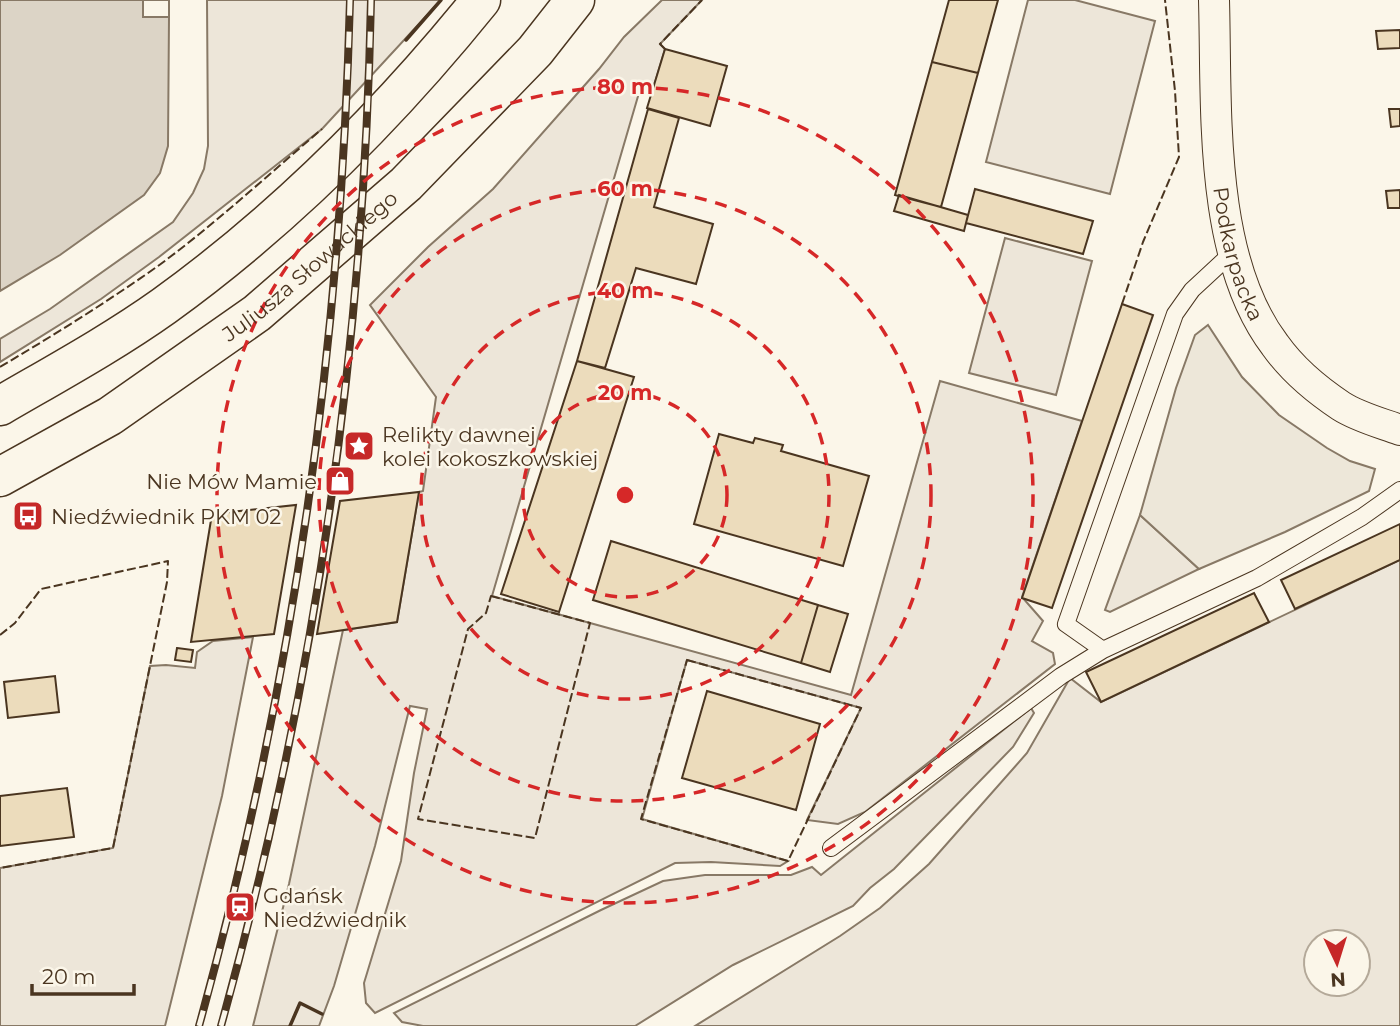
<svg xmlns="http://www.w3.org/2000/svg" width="1400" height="1026" font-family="Montserrat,sans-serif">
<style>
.green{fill:#ede6d9;stroke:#887966;stroke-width:2;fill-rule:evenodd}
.parking{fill:#ede7d9;stroke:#887966;stroke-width:2}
.water{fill:#dcd4c6;stroke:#887966;stroke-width:2}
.pier{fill:#fbf6e9;stroke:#887966;stroke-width:2}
.building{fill:#ecdcbc;stroke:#4a3520;stroke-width:2}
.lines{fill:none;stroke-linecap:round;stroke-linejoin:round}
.lane-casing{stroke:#4a3520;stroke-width:18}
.street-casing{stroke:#4a3520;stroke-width:32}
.primary-casing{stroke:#4a3520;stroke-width:41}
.lane{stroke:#fbf6e9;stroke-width:16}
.street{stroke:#fbf6e9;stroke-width:30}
.primary{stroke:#fbf6e9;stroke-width:38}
.rail-casing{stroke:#4a3520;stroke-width:8}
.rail{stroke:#fbf6e9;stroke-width:5;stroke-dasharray:16;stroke-linecap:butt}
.fence{stroke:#4a3520;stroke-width:2;stroke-dasharray:9 3.5;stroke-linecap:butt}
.wall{stroke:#4a3520;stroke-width:3.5}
.ring{fill:none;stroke:#d62828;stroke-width:3.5;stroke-dasharray:12 9}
.labels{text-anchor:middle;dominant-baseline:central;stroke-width:5;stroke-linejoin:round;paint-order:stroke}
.street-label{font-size:21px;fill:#4a3520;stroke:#fbf6e9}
.poi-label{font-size:21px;fill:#4a3520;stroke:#fbf6e9;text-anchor:start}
.centre{fill:#d62828;stroke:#fbf6e9;stroke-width:3.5}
.ring-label{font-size:21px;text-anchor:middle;font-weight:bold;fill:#d62828;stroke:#fbf6e9;stroke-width:5;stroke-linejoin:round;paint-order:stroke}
</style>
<rect width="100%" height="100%" fill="#fbf6e9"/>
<path class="green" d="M207 0H441L322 129 159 257 101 299 0 362V339L50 309 173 222 193 193 204 169 208 146Z
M662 0H702L660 44 665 49 653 89 641 86 492 596 851 695 940 381 1082 421 1022 597 1043 621 1032 641 1053 653 1055 664 865 812 838 824 807 820 861 708 687 660 642 819 788 861 780 866 711 862 675 863 375 1013 366 1003 364 983 401 861 414 773 427 709 410 706 375 846 334 986 319 1026H253L289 884 343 630 397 622 419 492 423 491 436 397 370 305 428 247 493 189 599 69 624 37Z
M1028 0H1075L1155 21 1110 194 986 162Z
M1005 238 1092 261 1056 395 969 373Z
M1140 515 1199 569 1110 612 1105 610Z
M1400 560V1026H695L840 936 880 908 929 864 1027 753 1070 678 1101 702ZM1316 942H1358V984H1316Z
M253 637 222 796 165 1026H0V868L113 848 150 666 166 665 195 668 197 652 213 641Z
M1031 708 1034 713 1013 747 894 869 870 888 853 906 733 965 635 1026H423L402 1022 394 1013 601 910 663 881 705 875H791L812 867 821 875Z"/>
<path class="parking" d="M1208 325 1242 377 1279 415 1327 448 1350 461 1375 469 1369 491 1285 532 1199 569 1140 515 1176 388 1195 335Z"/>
<path class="water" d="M0 0H169V17L168 146 160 173 144 195 60 255 0 291Z"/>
<path class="pier" d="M143 0H169V17H143Z"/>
<path class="building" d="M949 0H998L978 73 932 62Z
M1400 30V48L1378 49 1376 31Z
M665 49 727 66 710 126 647 108Z
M932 62 978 73 941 207 895 195Z
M648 109 679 118 654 207 713 224 696 284 636 268 605 368 577 361Z
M1389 109H1400V126L1391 127Z
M975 189 1093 221 1083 254 966 223Z
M1400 190V208H1388L1386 191Z
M899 195 968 215 964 231 894 211Z
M1122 304 1153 315 1052 608 1022 598Z
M577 361 634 377 559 612 501 594Z
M719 434 753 443 755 438 783 445 781 451 869 476 843 566 694 524Z
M419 492 397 622 317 634 340 501Z
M296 505 274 634 191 642 212 514Z
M1400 524V560L1295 609 1281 580Z
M611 541 818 605 801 663 593 600Z
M1254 593 1269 622 1101 702 1086 672Z
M818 605 848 614 830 672 801 663Z
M177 648 193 650 191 662 175 660Z
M55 676 59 712 8 718 4 682Z
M707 691 820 724 796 810 682 778Z
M67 788 74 837 0 846V796Z"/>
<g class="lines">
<g class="lane-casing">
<path id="lane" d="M1232 253 1192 290 1175 314 1066 624 1103 650 1257 578 1362 517 1400 490
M831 848 1061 676 1103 650"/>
</g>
<g class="street-casing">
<g id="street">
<path id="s1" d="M1214 0C1217 107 1208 257 1275 345 1292 369 1317 390 1341 406 1358 417 1381 423 1400 430"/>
</g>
</g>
<g class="primary-casing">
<g id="primary">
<path d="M0 406C55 374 112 343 164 306 283 220 389 114 481 0"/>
<path id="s2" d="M0 477 110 416 257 313 406 184 535 51 575 0"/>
</g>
</g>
<use href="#lane" class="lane"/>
<use href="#street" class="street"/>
<use href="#primary" class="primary"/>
<g class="rail-casing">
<path id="rail" d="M199 1026C292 691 341 347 350 0
M221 1026C314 693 364 346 371 0"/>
</g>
<use href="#rail" class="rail"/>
<path class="fence" d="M665 49 660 44 702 0
M1122 304 1143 242 1179 157 1175 91 1165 0
M0 367C54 335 107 302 158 266 215 224 268 175 322 129
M491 596 590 623 535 838 418 819 468 629 486 613Z
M0 635 15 623 41 589 168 561 167 582 113 848 0 868
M687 660 861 708 788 861 641 819Z"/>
<path class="wall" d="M406 40 441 0
M290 1026 300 1003 322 1014"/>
</g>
<g class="ring">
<circle cx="625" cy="495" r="102"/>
<circle cx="625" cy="495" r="204"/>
<circle cx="625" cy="495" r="306"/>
<circle cx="625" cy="495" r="408"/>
</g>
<defs>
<g id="sight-square" transform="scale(1.575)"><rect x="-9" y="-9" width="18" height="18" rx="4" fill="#c62828" stroke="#fbf6e9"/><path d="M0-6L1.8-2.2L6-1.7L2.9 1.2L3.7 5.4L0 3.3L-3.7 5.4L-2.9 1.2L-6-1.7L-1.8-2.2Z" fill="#fff"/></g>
<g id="shop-square" transform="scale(1.575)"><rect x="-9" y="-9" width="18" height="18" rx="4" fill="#c62828" stroke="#fbf6e9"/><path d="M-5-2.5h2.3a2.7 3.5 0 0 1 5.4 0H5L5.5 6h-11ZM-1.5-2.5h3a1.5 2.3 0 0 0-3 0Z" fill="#fff"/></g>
<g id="bus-square" transform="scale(1.575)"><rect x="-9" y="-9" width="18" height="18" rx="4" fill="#c62828" stroke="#fbf6e9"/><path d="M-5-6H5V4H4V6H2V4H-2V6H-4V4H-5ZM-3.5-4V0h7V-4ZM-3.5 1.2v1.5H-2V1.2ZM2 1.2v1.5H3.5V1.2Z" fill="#fff"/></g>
<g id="station-square" transform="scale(1.575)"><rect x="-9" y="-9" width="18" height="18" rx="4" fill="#c62828" stroke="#fbf6e9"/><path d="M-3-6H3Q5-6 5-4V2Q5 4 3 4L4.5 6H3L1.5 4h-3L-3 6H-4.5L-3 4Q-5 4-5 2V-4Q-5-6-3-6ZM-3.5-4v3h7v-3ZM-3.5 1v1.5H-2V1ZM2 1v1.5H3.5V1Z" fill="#fff"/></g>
</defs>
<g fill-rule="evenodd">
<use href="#sight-square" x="359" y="446"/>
<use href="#shop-square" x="340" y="481"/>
<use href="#bus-square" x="28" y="516"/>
<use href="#station-square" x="240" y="907"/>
</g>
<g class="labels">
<g class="street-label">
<text stroke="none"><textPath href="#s1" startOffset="256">Podkarpacka</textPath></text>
<text stroke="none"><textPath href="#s2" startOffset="376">Juliusza Słowackiego</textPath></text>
</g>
<g class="poi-label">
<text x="382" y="434">Relikty dawnej<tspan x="382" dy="24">kolei kokoszkowskiej</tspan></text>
<text x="317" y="481" text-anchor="end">Nie Mów Mamie</text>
<text x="51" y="516">Niedźwiednik PKM 02</text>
<text x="263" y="895">Gdańsk<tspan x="263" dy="24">Niedźwiednik</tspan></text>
</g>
</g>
<circle cx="625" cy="495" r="10" class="centre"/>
<g class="ring-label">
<text x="625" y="94">80 m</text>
<text x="625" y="196">60 m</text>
<text x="625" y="298">40 m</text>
<text x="625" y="400">20 m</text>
</g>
<g transform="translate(1337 963) rotate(176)"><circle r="33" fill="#fbf6e9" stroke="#b4a999" stroke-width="2"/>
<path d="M0-5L12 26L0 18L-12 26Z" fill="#c62828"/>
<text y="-10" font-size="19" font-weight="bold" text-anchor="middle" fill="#4a3520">N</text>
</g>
<path d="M32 984v10h102v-10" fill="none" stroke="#4a3520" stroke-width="3.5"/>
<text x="42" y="984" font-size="21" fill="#4a3520" stroke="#fbf6e9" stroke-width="5" paint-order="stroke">20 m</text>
</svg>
